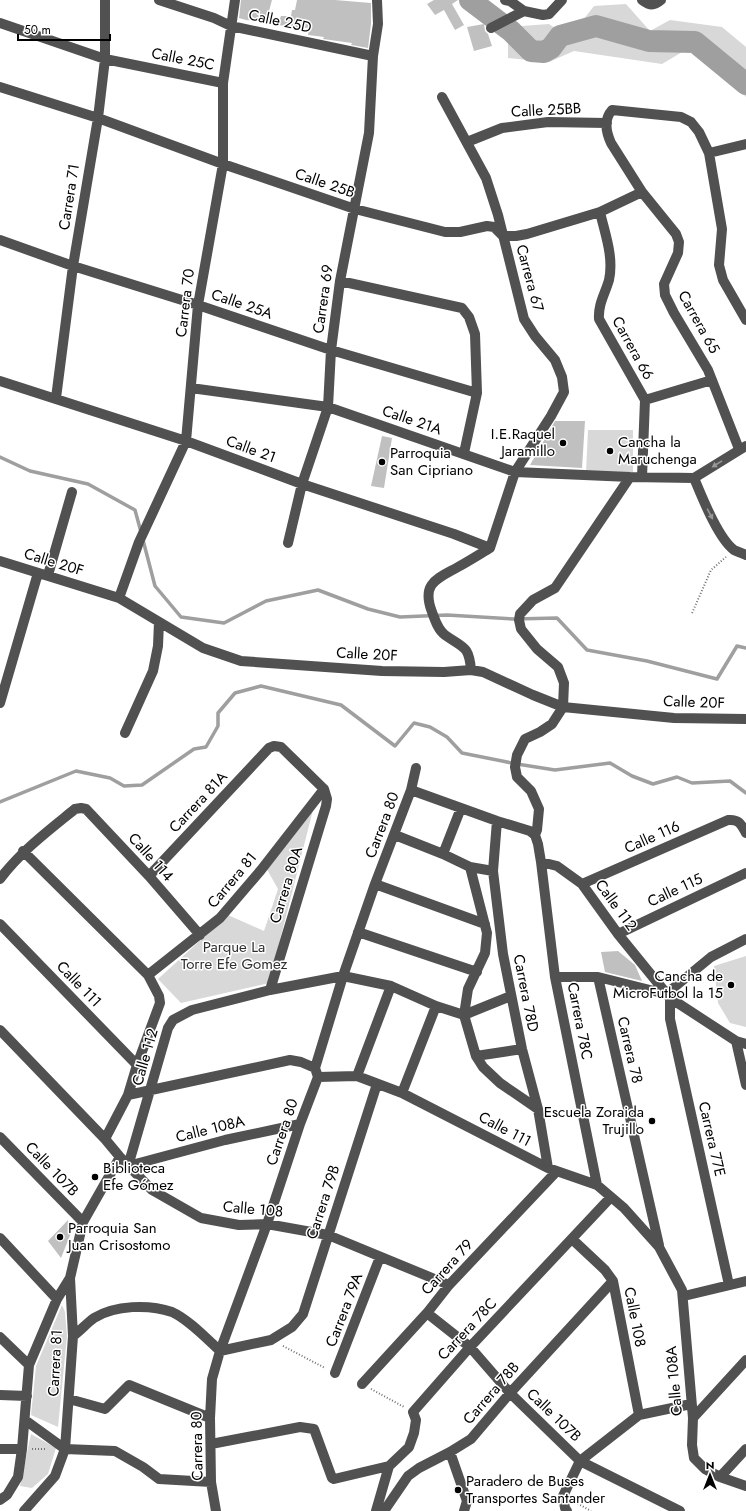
<svg xmlns="http://www.w3.org/2000/svg" width="746" height="1511" font-family="Jost,sans-serif">
<style>
.green{fill:#d8d8d8}
.lines{fill:none;stroke-linecap:round;stroke-linejoin:round}
.stream{stroke:#9f9f9f;stroke-width:3.5}
.river{stroke:#9f9f9f;stroke-width:22}
.building{fill:#c0c0c0}
.path{stroke:#737373;stroke-width:2;stroke-dasharray:1 2;stroke-linecap:butt}
.minor{stroke:#515151;stroke-width:10}
.oneway{fill:#979797}
.poi-dot{fill:#000;stroke:#fff;stroke-width:1.5}
.labels{text-anchor:middle;dominant-baseline:central;stroke-width:3;stroke-linejoin:round;paint-order:stroke}
.street-label{font-size:15px;fill:#000;stroke:#fff}
.poi-label{font-size:15px;fill:#000;stroke:#fff;text-anchor:start}
.park-label{font-size:15px;fill:#2f2f2f;stroke:#fff}
</style>
<rect width="100%" height="100%" fill="#fff"/>
<path class="green" d="M626 4 650 31 670 20 722 27 746 47V97L694 45 662 64 574 51 549 62 508 58V27L549 24 569 38 594 6Z
M588 430H633V473L586 472Z
M314 806 269 983 181 1003 158 979 228 915 264 931 278 889 265 866Z
M746 956V1027L730 1023 718 1003 714 966Z
M62 1305 65 1312 67 1336 58 1427 31 1415 36 1366Z
M31 1434 56 1448 48 1474 32 1488 20 1486Z"/>
<g class="lines">
<path class="stream" d="M0 457 30 471 88 484 135 510 141 532
M143 540 155 586 181 617 224 623 266 601 318 590 368 609 400 617 447 615 514 619 557 618 587 650 647 661 717 679 737 646 746 648
M0 802 76 771 110 778 124 786 142 785 194 749 206 747 218 726V713L235 693 261 686 341 705 395 746 414 723 430 727 447 737 462 753 517 764 555 770 610 763 632 776 653 784 677 777 692 783 730 781 746 793"/>
<path class="river" d="M470 0 511 31 531 51 544 52 551 48 560 36 596 26 649 41 695 42 746 84"/>
</g>
<path class="building" d="M241 0H272L266 22 246 20 239 18Z
M297 0H335L371 3V24L368 48 351 45 352 43 323 39 324 37 308 35 309 28 277 25 281 16H291L292 10H295Z
M434 0H458L452 4 464 25 455 30 444 10 435 15 427 4Z
M484 24 485 31 488 34 492 46 474 51 467 27Z
M555 421H585L582 468 530 465Z
M382 436 392 438 384 488 371 486Z
M618 951 635 965 642 981 605 972 601 952Z
M68 1220 69 1231 71 1233 61 1258 48 1241Z"/>
<g class="lines">
<path class="path" d="M692 613 711 570 726 557
M283 1346 325 1368
M371 1389 404 1407
M32 1449H46
M575 1502 591 1511"/>
<path class="minor" d="M159 0 214 18 231 26 373 56
M505 0 510 1 524 11 543 15 549 14 562 0
M642 0C650 6 654 6 661 0
M0 23 105 59 223 83
M491 28 524 11
M0 87 98 118 223 164 355 209 445 232H460L487 226 494 227 503 236H516L527 234 600 212 642 192
M442 97 486 178 498 215 524 319 535 336 555 360 562 377 564 392 551 416 515 472 490 548
M467 142 502 128 548 122 607 123
M709 153 746 144
M600 212C605 234 614 257 609 280 605 294 598 304 599 319L645 400 642 477
M0 240 73 266 198 305 331 350 477 393
M340 281 462 308 469 317 475 334 477 393 464 453
M0 381 186 441 302 484 454 534 490 548
M191 388 328 407 515 472 630 477 694 478
M56 398 73 266 98 118 105 59V0
M645 400 712 380
M739 449 708 370 674 313 665 295 664 284 678 253 679 242 676 234 642 192 611 143C606 132 604 119 612 110L681 117 691 122 699 132 709 153 722 229 719 265 723 280 746 320
M694 478C702 497 718 538 734 550 738 552 742 553 746 555
M694 478 746 446
M288 543 302 484 328 407 331 350 340 281 369 133 373 56 378 24 377 0
M0 561 119 598 203 648 241 661 382 671 444 672 471 670 483 672 533 695 563 707 674 718 746 719
M48 575 72 492
M119 598 139 542 186 441 198 305 223 164V83L235 0
M471 670C469 645 463 648 445 635 438 630 435 620 432 612 421 583 437 579 458 567 469 561 480 554 490 548
M0 703 38 573
M125 733 153 671 158 646 159 622
M411 790 497 821 530 831 535 835 538 844 541 862 557 866 582 884 618 934 670 998 736 1041 746 1044
M497 821 493 871 503 954 522 1049 538 1109 548 1168
M395 835 443 854 470 867 493 871
M535 835 537 830 539 809 531 791 517 777 515 767 517 755 525 739 540 732 552 724 563 707 564 683 558 667 537 649 521 629 519 620 520 614 533 600 555 588 630 477
M23 851 148 975 159 996 160 1003 137 1065 128 1095 105 1139
M443 854 461 808
M541 862 555 977 597 1185
M470 867 487 933 485 953 468 989 464 1015 476 1056 483 1067 500 1083 538 1109
M149 876 269 748 274 746 281 747 324 789
M0 879C21 851 48 831 75 809L81 808 86 809 149 876 200 935
M375 884 485 924
M582 884 728 820C739 819 741 824 746 833
M0 924 137 1065
M358 932 477 972
M618 934 746 873
M148 975 220 918 261 870 324 789
M555 977H598L666 994 711 957 746 939
M598 977 659 1245
M270 990 326 806 327 799 324 789
M670 998V1019L729 1285
M0 1030 105 1139 120 1157 152 1190 201 1218 239 1225 267 1224 328 1235 449 1285
M736 1041 746 1085
M476 1056 522 1049
M357 1076 391 986
M318 1077 357 1076 402 1093 548 1168 597 1185 624 1208 659 1247 682 1290 693 1418 692 1445 694 1458 705 1469 720 1477 746 1486
M402 1093 436 1006
M128 1095 290 1060 301 1062 315 1068
M0 1137 83 1222
M128 1166 168 1028 173 1020 192 1010 270 990 343 976 391 986 436 1006 464 1015 511 996
M128 1166 225 1140 300 1124
M0 1238 57 1299
M572 1239 605 1270 613 1281 639 1415
M684 1296 746 1281
M427 1313 470 1347 510 1393 580 1461 680 1511
M73 1336C80 1331 87 1323 94 1318 115 1305 149 1304 172 1312 188 1319 207 1339 220 1351L271 1340 292 1327 303 1314 377 1084
M0 1337 29 1365
M335 1373 380 1257
M362 1384 427 1313 449 1285 556 1172
M0 1395 27 1396
M69 1399 105 1409 129 1385 210 1418
M693 1418 746 1360
M25 1420 65 1449 115 1451 143 1467 159 1479 211 1482
M211 1444 300 1427 314 1429 332 1478 334 1479 389 1466
M0 1449H22
M450 1452 467 1501 464 1511
M720 1477 746 1449
M0 1500 7 1495 18 1477 22 1449 29 1365 57 1299 70 1278
M24 1511 55 1476 65 1449 73 1336 70 1278 83 1222 120 1157
M216 1511 211 1482 210 1418 212 1379 220 1351 267 1224 300 1124 318 1077 315 1068 343 976 375 884 411 790 416 768
M376 1511 389 1466 409 1447 414 1433 416 1420 413 1412 470 1347 611 1197
M384 1511 408 1476 419 1468 450 1452 471 1439 510 1393 613 1281
M567 1511 565 1508 563 1496 580 1461 639 1415 691 1404"/>
</g>
<defs><path id="oneway-solid" d="M-6-.8H1V-3.2L6.5 0L1 3.2V.8H-6Z"/></defs>
<g class="oneway">
<use href="#oneway-solid" transform="translate(717 464) rotate(148)"/>
<use href="#oneway-solid" transform="translate(710 514) rotate(62)"/>
</g>
<g class="poi-dot">
<circle cx="563" cy="443" r="4"/>
<circle cx="610" cy="451" r="4"/>
<circle cx="382" cy="462" r="4"/>
<circle cx="731" cy="985" r="4"/>
<circle cx="652" cy="1121" r="4"/>
<circle cx="95" cy="1177" r="4"/>
<circle cx="60" cy="1237" r="4"/>
<circle cx="458" cy="1490" r="4"/>
</g>
<g class="labels">
<g class="street-label">
<text transform="translate(280 21) rotate(12)">Calle 25D</text>
<text transform="translate(183 59) rotate(11)">Calle 25C</text>
<text transform="translate(546 110) rotate(-3)">Calle 25BB</text>
<text transform="translate(325 183) rotate(19)">Calle 25B</text>
<text transform="translate(69 197) rotate(-81)">Carrera 71</text>
<text transform="translate(530 278) rotate(75)">Carrera 67</text>
<text transform="translate(323 299) rotate(-82)">Carrera 69</text>
<text transform="translate(185 303) rotate(-83)">Carrera 70</text>
<text transform="translate(242 304) rotate(19)">Calle 25A</text>
<text transform="translate(699 322) rotate(61)">Carrera 65</text>
<text transform="translate(633 348) rotate(61)">Carrera 66</text>
<text transform="translate(412 420) rotate(19)">Calle 21A</text>
<text transform="translate(251 449) rotate(20)">Calle 21</text>
<text transform="translate(54 562) rotate(17)">Calle 20F</text>
<text transform="translate(367 654) rotate(3)">Calle 20F</text>
<text transform="translate(694 702) rotate(2)">Calle 20F</text>
<text transform="translate(198 802) rotate(-47)">Carrera 81A</text>
<text transform="translate(382 825) rotate(-69)">Carrera 80</text>
<text transform="translate(652 837) rotate(-24)">Calle 116</text>
<text transform="translate(151 857) rotate(48)">Calle 114</text>
<text transform="translate(232 880) rotate(-50)">Carrera 81</text>
<text transform="translate(286 885) rotate(-73)">Carrera 80A</text>
<text transform="translate(675 890) rotate(-25)">Calle 115</text>
<text transform="translate(616 905) rotate(54)">Calle 112</text>
<text transform="translate(79 984) rotate(46)">Calle 111</text>
<text transform="translate(526 993) rotate(79)">Carrera 78D</text>
<text transform="translate(580 1021) rotate(79)">Carrera 78C</text>
<text transform="translate(630 1050) rotate(77)">Carrera 78</text>
<text transform="translate(145 1057) rotate(-74)">Calle 112</text>
<text transform="translate(210 1129) rotate(-14)">Calle 108A</text>
<text transform="translate(505 1129) rotate(28)">Calle 111</text>
<text transform="translate(282 1132) rotate(-71)">Carrera 80</text>
<text transform="translate(712 1139) rotate(77)">Carrera 77E</text>
<text transform="translate(52 1169) rotate(46)">Calle 107B</text>
<text transform="translate(323 1202) rotate(-72)">Carrera 79B</text>
<text transform="translate(253 1209) rotate(5)">Calle 108</text>
<text transform="translate(447 1267) rotate(-48)">Carrera 79</text>
<text transform="translate(344 1310) rotate(-69)">Carrera 79A</text>
<text transform="translate(635 1317) rotate(79)">Calle 108</text>
<text transform="translate(467 1329) rotate(-47)">Carrera 78C</text>
<text transform="translate(55 1363) rotate(-87)">Carrera 81</text>
<text transform="translate(674 1381) rotate(-95)">Calle 108A</text>
<text transform="translate(491 1393) rotate(-49)">Carrera 78B</text>
<text transform="translate(554 1415) rotate(44)">Calle 107B</text>
<text transform="translate(197 1446) rotate(-91)">Carrera 80</text>
</g>
<g class="poi-label">
<text x="555" y="434" text-anchor="end">I.E.Raquel<tspan x="555" dy="17">Jaramillo</tspan></text>
<text x="618" y="442">Cancha la<tspan x="618" dy="17">Maruchenga</tspan></text>
<text x="390" y="453">Parroquia<tspan x="390" dy="17">San Cipriano</tspan></text>
<text x="723" y="976" text-anchor="end">Cancha de<tspan x="723" dy="17">MicroFutbol la 15</tspan></text>
<text x="644" y="1112" text-anchor="end">Escuela Zoraida<tspan x="644" dy="17">Trujillo</tspan></text>
<text x="103" y="1168">Biblioteca<tspan x="103" dy="17">Efe Gómez</tspan></text>
<text x="68" y="1228">Parroquia San<tspan x="68" dy="17">Juan Crisostomo</tspan></text>
<text x="466" y="1481">Paradero de Buses<tspan x="466" dy="17">Transportes Santander</tspan></text>
</g>
<g class="park-label">
<text x="234" y="947">Parque La<tspan x="234" dy="17">Torre Efe Gomez</tspan></text>
</g>
</g>
<g transform="translate(710 1475)" stroke="#ffffff" stroke-width="3" paint-order="stroke">
<path d="M0-3L7 15L0 10L-7 15Z" fill="#000000"/>
<text y="-6" font-size="11" font-weight="bold" text-anchor="middle" fill="#000000">N</text>
</g>
<path d="M18 34v6h92v-6" fill="none" stroke="#000000" stroke-width="2"/>
<text x="24" y="34" font-size="12" fill="#000000" stroke="#ffffff" stroke-width="3" paint-order="stroke">50 m</text>
</svg>
